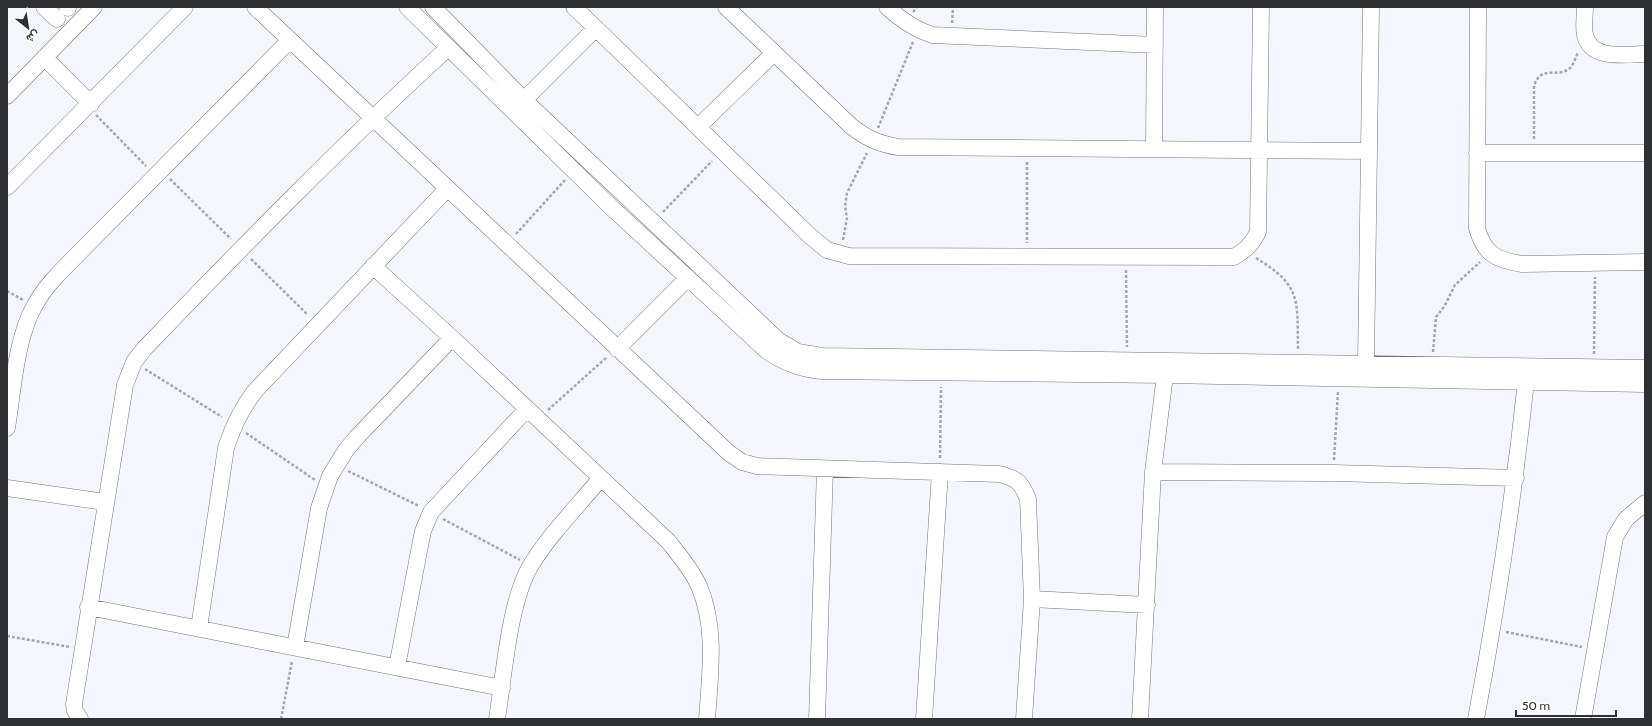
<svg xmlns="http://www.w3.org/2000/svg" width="1652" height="726" font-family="Cabin,Vazirmatn,sans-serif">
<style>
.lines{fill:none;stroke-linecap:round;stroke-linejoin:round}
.minor-casing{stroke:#717379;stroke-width:17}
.path{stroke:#a5a7ac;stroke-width:2.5;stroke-dasharray:3 2;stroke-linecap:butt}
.minor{stroke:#fff;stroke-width:16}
</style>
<rect width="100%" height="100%" fill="#f4f6fd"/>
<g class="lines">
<g class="minor-casing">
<path id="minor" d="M44 7 57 19
M67 7 68 8
M255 7 729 453 742 462 757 466 999 474C1017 478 1021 482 1028 499L1032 599 1024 719
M407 7 612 208 767 351C785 363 800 369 822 371L1165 375 1645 384
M433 7 524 100 778 340 798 352 822 356 1645 368
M574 7 810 236 827 250 849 256 1234 257C1246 250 1252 244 1258 232L1261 7
M726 7 851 126C866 138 879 144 898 147L1369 151
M887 7C901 20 914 29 932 35L1155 45
M1478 7 1477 228C1484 254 1496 260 1522 264L1645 262
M1585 7C1585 16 1583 27 1585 35 1591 61 1626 54 1645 54
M45 58 91 104
M7 96 94 7
M524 100 596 28
M698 127 774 53
M1154 149 1155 7
M1477 153H1645
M7 187 185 7
M373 266 452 338 668 541C679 555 692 570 699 586 717 628 710 675 707 719
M617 349 688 278
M1366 363 1371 7
M7 428C13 391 16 337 35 305 44 288 58 274 72 260L290 40
M1153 472 1334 473 1516 478
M7 488 105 502
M1032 599 1147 605
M88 607 502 688
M199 628 226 448C233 426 241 409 255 391L447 189
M295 647 319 508 330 476 346 450 357 437 452 338
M397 667 419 551 423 531 431 512 527 409
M80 719 75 711 74 704 125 385 134 362 144 349C243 246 343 144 448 48
M497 719C504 676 509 601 531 565 550 534 577 507 600 479
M817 719 825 469
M924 719 940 472
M1140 719 1153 472 1165 375
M1476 719C1497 607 1514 495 1526 381
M1583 719 1615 537 1626 519 1645 503"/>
</g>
<path class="path" d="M913 12 917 7
M952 23 953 7
M96 115 146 166
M878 128 913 42
M1534 139V86C1541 63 1559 80 1571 67 1574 63 1576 57 1578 52
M1027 162V243
M170 179 231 239
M663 212 712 161
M516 234 565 180
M843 240 847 218 845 206 847 193 867 153
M1256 258C1302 286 1297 300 1298 349
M251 259 308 315
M1126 270 1127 347
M7 291 23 300
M1433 352 1436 317 1444 307 1455 285 1480 262
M1594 354 1595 277
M145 369 222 417
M548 410 607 357
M246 433 315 480
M940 458 941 387
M1334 460 1338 391
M348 471 419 506
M443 519 520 560
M1506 632 1582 647
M7 636 70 647
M281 719 292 661"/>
<use href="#minor" class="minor"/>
</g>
<rect width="1652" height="726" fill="none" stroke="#2f3033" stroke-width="16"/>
<g transform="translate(28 28) rotate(150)" stroke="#ffffff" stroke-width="3" paint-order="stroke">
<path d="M0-3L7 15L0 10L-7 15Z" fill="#2f3033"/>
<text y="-6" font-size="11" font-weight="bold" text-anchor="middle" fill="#2f3033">ش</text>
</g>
<path d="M1516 710v6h100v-6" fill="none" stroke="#2f3033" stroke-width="2"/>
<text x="1522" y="710" font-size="12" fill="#2f3033" stroke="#ffffff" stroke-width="3" paint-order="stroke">50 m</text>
</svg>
